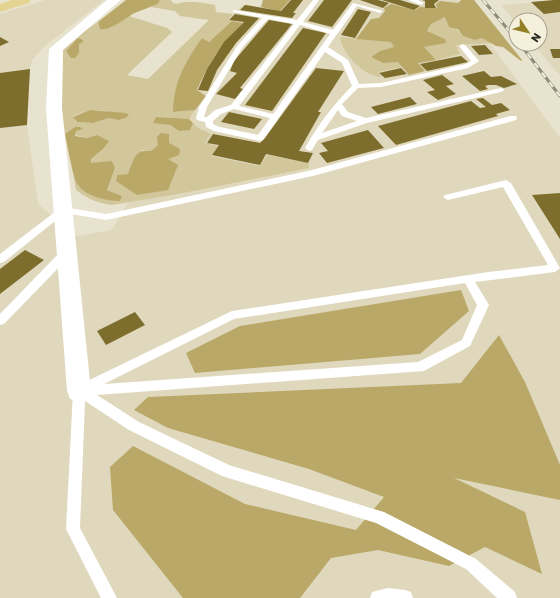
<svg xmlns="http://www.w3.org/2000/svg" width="560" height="598" font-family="'Golos Text',sans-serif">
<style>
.built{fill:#dfd8bd}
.green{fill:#d2c69b;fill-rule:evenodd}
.forest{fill:#b9a867}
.building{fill:#7e6e2d}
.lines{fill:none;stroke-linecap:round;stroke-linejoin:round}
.lane{fill:#fff;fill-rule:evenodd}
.street{fill:#fff;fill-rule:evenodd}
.primary{fill:#e4d491;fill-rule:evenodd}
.rail-casing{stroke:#918d7e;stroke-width:3}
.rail{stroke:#f5f0db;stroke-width:2;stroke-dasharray:6;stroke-linecap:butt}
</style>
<rect width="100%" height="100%" fill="#e8e3ce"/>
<path class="built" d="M45 0H104L45 46 32 60 30 69 27 125 38 204 77 236 112 230 205 69 227 20 244 4 280 10 289 0H458L560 138V598H0V14Z
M560 0V76L533 44H540V20H516V23L501 5Z"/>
<path class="green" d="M160 0H171L173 3 177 4C187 0 204 3 215 5L216 12 233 14 228 20 232 21 209 42 202 38 173 112 195 110 189 119 156 117 179 131 189 130 193 123 198 128 211 134 205 143 218 146 211 156 260 166 267 155 308 163 309 168 178 194 112 205C97 203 88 199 76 190L71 163 78 185 93 196H122L107 190 115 168 91 163V159L103 149 97 135 87 138 75 135 76 131 75 127 65 134 61 105 63 50 73 39 98 22 100 29 111 28 129 16 167 28 172 32 127 75 148 79 209 20 180 16 175 11 151 7 158 4ZM90 110 106 111 118 120 109 118 93 123 76 122 73 116ZM158 145 168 159 116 181 117 175 128 174 143 150 151 151Z
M445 17 463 36 475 40 482 38 492 43 456 45 460 54 436 60 424 47 445 43V39L427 31 431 24Z
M340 37 391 42 395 47 380 51 371 57 383 63 398 62 402 67 378 72 381 77C364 76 342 54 340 37Z"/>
<path class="forest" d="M126 0H160L158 4C151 7 144 9 137 12 125 17 113 31 100 29L98 22Z
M263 0H290L280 11 261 7Z
M461 0H474L522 60 521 61 503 47 496 46 482 38 475 40 463 36 458 29 449 27 445 17 431 24 427 31 445 39 446 43 424 47 436 60 418 63 425 71 409 75 398 62 383 63 371 57 380 51 394 47 391 42 356 39 371 19 379 18 385 11 384 8 391 4 415 10 420 7 437 8 436 4 440 1 458 3Z
M232 21 243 23C221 45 209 62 197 90L206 96 195 110 173 112C174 80 185 63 202 38L209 42Z
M78 38 83 40V42L79 44V53L75 58H71L66 51Z
M90 110 126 113 129 115 125 118 118 120 109 118 93 123 77 122 73 117Z
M156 117 189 119 193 123 190 130 179 131 170 125 153 123Z
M75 127H80L83 129 76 131 75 136 87 138 97 135 109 141 103 149 91 159V163L112 161 115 168 107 190 122 196 120 201C107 201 87 197 78 185 73 178 67 144 65 134Z
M161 133 169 134V143L180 149 179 155 168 159 178 165 168 190 137 195 116 181 117 175 128 174C134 160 134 149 151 151L158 145 157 137Z
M461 290 469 311 420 354 195 373 186 353 240 326Z
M499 335 525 382 560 465V500L454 478 525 512 542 574 485 547 449 566 378 550 331 558 300 598H183L113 510 110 467 133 446 245 504 356 530 384 497 309 469 168 428 134 410 148 397 461 383Z"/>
<path class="building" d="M291 0H303L293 13H296L292 18 240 10 245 5 281 11Z
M324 0H352L332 27 308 21Z
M360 0H378L389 3 383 8Z
M382 0H400L420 6 414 10Z
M422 0H439L434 4 436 8H425V1Z
M554 0H560V12L544 14 531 2Z
M358 9 371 12 355 38 341 35Z
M235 14 259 18 236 43 217 70 208 91 198 90 207 69 224 42 244 22 229 20Z
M269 20 292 24 240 88 243 89 235 99 216 94 237 73 230 71 234 61Z
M303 28 326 33 272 111 245 105Z
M0 37 9 42 0 46Z
M485 45 493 54 479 55 471 46Z
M550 49H560V58H553Z
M461 56 468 62 427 71 420 64Z
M316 68 344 71 318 112H321L299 151 313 153 308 163 266 154 260 165 212 155 219 145 207 143 213 134 260 143 265 138Z
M401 68 407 74 385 78 379 73Z
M30 69 27 125 0 128V73Z
M484 71 491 77 501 76 517 84 504 88 496 85H489L485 86 488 89 480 91 462 76Z
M442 75 454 84 446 86 456 94 438 100 427 92 435 90 423 80Z
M410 97 417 104 378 114 371 107Z
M483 98 492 105 501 103 510 110 496 114 498 116 396 145 378 126 471 101 480 108 486 107 476 99Z
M229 112 262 119 254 129 221 122Z
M368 130 384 148 327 163 319 153 328 151 321 143Z
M560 193V239L532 195Z
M25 250 44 260 0 294V269Z
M135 312 145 325 106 345 97 331Z"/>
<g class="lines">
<path class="lane" d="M313 0H319L303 22 333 30 353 3 383 11 380 13 357 6 328 47 348 60 359 84 381 83 466 64 471 61 459 46 463 44 465 45 479 61 468 68 381 87 358 88 342 104 348 112 366 118 501 88 505 90 501 92 367 123 318 140 312 150 309 151 305 148C318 125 333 105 352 86L342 63 325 52 263 140 260 141 214 131 206 127 205 122 197 120 196 118 199 107 237 46 262 18 233 12V10L297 20ZM268 19 294 24 231 105 215 110 207 117H204L207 107 242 48ZM300 25 330 34 273 114 239 106ZM234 109 270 118 258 135 220 127 213 124V121L221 114ZM338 110 342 116 357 121 322 133Z
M408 0H418L424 3 421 5Z
M510 116H516L517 118 516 120 313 176 106 220 65 213 4 262 0 263V254L60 208 63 207 106 214 312 170Z
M506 180 511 183 560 268 555 272 475 282 489 305 470 346 424 371 97 395 139 422 229 465 384 512 476 559 515 592 517 598H497L466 569 376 523 222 476 129 430 85 401 80 528 117 598H101L66 529 73 391 75 387 232 311 488 272 548 265 503 187 448 200 443 197 445 195ZM465 283 477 305 462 340 418 362 104 384 234 319Z
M67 248 71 249 72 252 71 255 4 324 0 325V314L63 249Z
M388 588 405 590 411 592 413 598H370L372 592Z"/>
<path class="street" d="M107 0H121L63 50 62 108 91 391 88 399 79 402 70 399 67 391 46 108 49 49Z"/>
<path class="primary" d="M12 0H31L29 3 0 12V4Z"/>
<g class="rail-casing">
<path id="rail" d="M483 0 516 39
M520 44 560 96"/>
</g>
<use href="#rail" class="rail"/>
</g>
<g transform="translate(528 32) rotate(125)"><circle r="19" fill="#f5f0db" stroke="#a6a292"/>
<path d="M0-3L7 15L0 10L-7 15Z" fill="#947f26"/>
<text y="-6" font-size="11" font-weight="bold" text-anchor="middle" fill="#2f2d25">N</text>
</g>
</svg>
